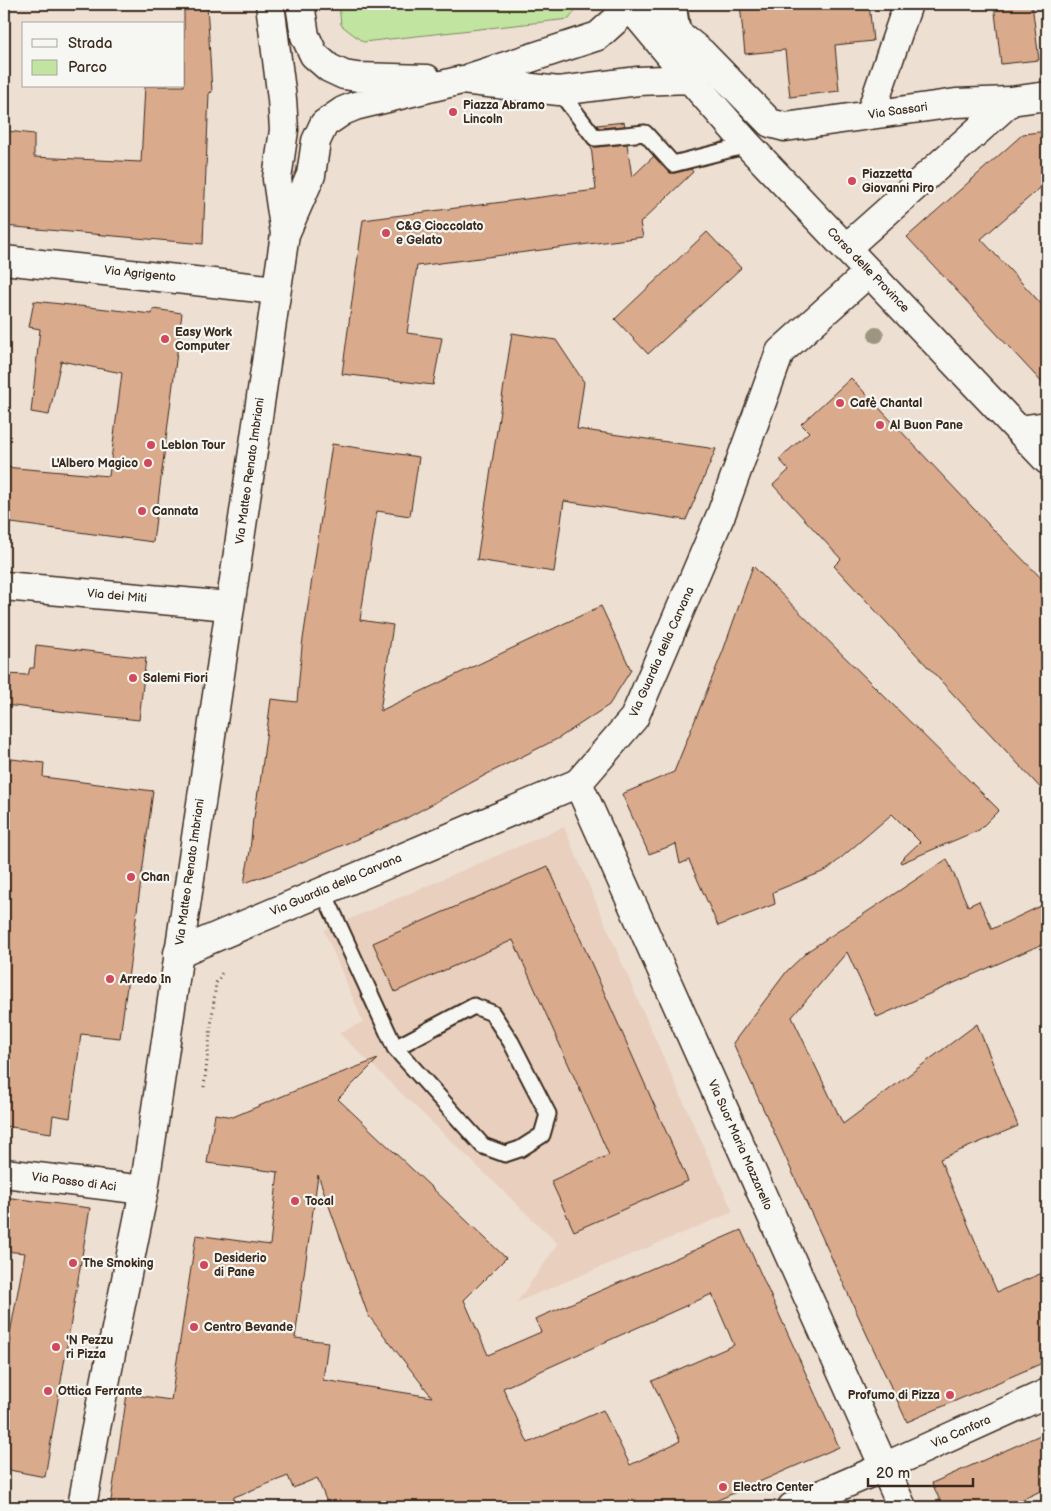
<svg xmlns="http://www.w3.org/2000/svg" width="1051" height="1511" font-family="'Balsamiq Sans',sans-serif">
<style>
.built{fill:#e8cfbe}
.green{fill:#c1e5a0;stroke:#7e885f}
.building{fill:#daaa8c;stroke:#3b2a1e;fill-rule:evenodd}
.lines{fill:none;stroke-linecap:round;stroke-linejoin:round}
.lane-casing{stroke:#3b2a1e;stroke-width:19}
.street-casing{stroke:#3b2a1e;stroke-width:31}
.secondary-casing{stroke:#3b2a1e;stroke-width:31}
.path{stroke:#3b2a1e;stroke-width:3;stroke-dasharray:1 4;stroke-linecap:butt}
.lane{stroke:#f6f6f2;stroke-width:15}
.street{stroke:#f6f6f2;stroke-width:28}
.secondary{stroke:#f6f6f2;stroke-width:28}
.tree{fill:#9e9581}
.poi-dot{fill:#d1495b;stroke:#f6f6f2;stroke-width:2}
.labels{text-anchor:middle;dominant-baseline:central;stroke-width:4.5;stroke-linejoin:round;paint-order:stroke}
.poi-label{font-size:12px;font-weight:bold;fill:#3b2a1e;stroke:#f6f6f2;text-anchor:start}
.street-label{font-size:12px;fill:#3b2a1e;stroke:#f6f6f2}
</style>
<rect width="100%" height="100%" fill="#eedfd3"/>
<filter id="ink" filterUnits="userSpaceOnUse"><feTurbulence type="fractalNoise" baseFrequency=".02" numOctaves="2"/><feDisplacementMap in="SourceGraphic" scale="10" xChannelSelector="R" yChannelSelector="G"/><feConvolveMatrix kernelMatrix="1 2 1 2 8 2 1 2 1" color-interpolation-filters="sRGB"/></filter>
<g filter="url(#ink)">
<path class="built" d="M564 827 640 1005 733 1212 517 1302 558 1244 339 1033 363 1022 324 930Z"/>
<path class="green" d="M339 4H577L578 7 569 19 363 42 341 25Z"/>
<path class="building" d="M184 4H207L212 92 209 93 203 244 4 226V150L7 131 34 134V157L141 162 145 86H184Z
M740 4H869L873 41 835 45 839 91 790 97 785 50 745 54Z
M994 4H1032L1039 60 1001 64Z
M624 122 625 126 599 128 597 125Z
M1047 131V182L981 239 1047 310V388L907 237 1023 134Z
M627 144 632 177 654 156 670 173H675L691 169 693 172 640 223 643 237 417 266 407 333 442 338 433 385 342 374 363 220 596 190 591 146 596 147Z
M707 232 741 268 648 354 615 319Z
M34 301 152 314 153 309 182 313 153 542 4 522V467L109 476 122 373 61 361 49 415 31 412 40 329 29 327Z
M512 333 556 340 584 382 577 429 716 449 686 520 564 501 554 572 477 560Z
M851 378 989 525 1047 584V795L834 566 841 559 773 485 789 470 779 459 809 432 801 424Z
M332 444 419 457 410 516 377 511 360 620 393 625 380 711 601 606 631 670 609 705 559 738 489 773 403 820 283 870 244 883 250 851 253 818H254L258 791H259L271 699 297 702 302 646Z
M753 566 999 810 979 830 901 863 900 861 920 842 892 814 827 870 773 892 775 904 718 926 689 860 680 864 676 844 649 854 622 794 674 772 723 651Z
M36 645 146 658 139 720 4 705V674L28 675 30 668H34Z
M4 758 44 763 43 777 153 791 120 1038 81 1034 70 1118 53 1115 51 1133 4 1126Z
M947 859 968 906 979 901 992 929 1047 903V942L877 1017 847 952 792 1017 843 1124 977 1024 1018 1126 940 1159 997 1292 1047 1271V1361L907 1422 733 1043 787 971 808 951Z
M548 866 688 1181 574 1231 551 1181 609 1155 513 940 395 992 373 943Z
M378 1059 338 1099 506 1258 464 1300 488 1355 541 1332 535 1319 741 1230 839 1447 702 1507H329L317 1478 293 1488 288 1476 234 1497 233 1507H110L127 1394 171 1400 196 1235 270 1245 278 1172 207 1163 215 1114 233 1117 304 1087ZM318 1175 368 1315 432 1397 323 1380 328 1342 295 1338ZM712 1294 734 1345 652 1381 680 1441 630 1465 603 1410 528 1443 503 1388Z
M4 1197 90 1208 45 1477 4 1469V1379L11 1339H9L25 1253 4 1251Z
M1047 1432V1488L1006 1507H943L932 1483Z"/>
<g class="lines">
<g class="lane-casing">
<path id="lane" d="M678 4 683 36
M559 91 595 138 645 133 673 164 748 145
M323 891 395 1048 483 1146 505 1154 520 1149 542 1135 548 1114 511 1042 492 1013 474 1006 395 1048"/>
</g>
<g class="street-casing">
<path id="street" d="M641 4 702 53 770 123 785 127 956 103 1011 101 1047 96
M870 115 908 4
M846 248 1011 101
M4 260 276 290
M1019 430 1047 426
M4 586 229 606
M178 953 578 783
M4 1173 144 1190
M902 1507 884 1467 1047 1393"/>
</g>
<g class="secondary-casing">
<path id="secondary" d="M270 4 282 99 284 130 277 179 285 234
M300 4 305 36 314 55 329 68 344 75 357 77 427 79
M630 4V7L690 79 748 145 1047 460
M472 77 598 36 630 7
M82 1507 94 1438 144 1190 285 234 311 175 316 141 324 124 343 111 355 106 462 80 559 91 638 81 690 79
M792 1507 884 1467 578 783 634 718 722 512 780 352 869 272"/>
</g>
<path class="path" d="M204 1087 216 983 223 971"/>
<use href="#lane" class="lane"/>
<use href="#street" class="street"/>
<use href="#secondary" class="secondary"/>
</g>
<circle class="tree" cx="876" cy="335" r="8"/>
</g>
<g class="poi-dot">
<circle cx="453" cy="112" r="5"/>
<circle cx="852" cy="181" r="5"/>
<circle cx="386" cy="233" r="5"/>
<circle cx="165" cy="339" r="5"/>
<circle cx="840" cy="403" r="5"/>
<circle cx="880" cy="425" r="5"/>
<circle cx="151" cy="445" r="5"/>
<circle cx="148" cy="463" r="5"/>
<circle cx="142" cy="511" r="5"/>
<circle cx="133" cy="678" r="5"/>
<circle cx="131" cy="877" r="5"/>
<circle cx="110" cy="979" r="5"/>
<circle cx="295" cy="1201" r="5"/>
<circle cx="73" cy="1263" r="5"/>
<circle cx="204" cy="1265" r="5"/>
<circle cx="194" cy="1327" r="5"/>
<circle cx="56" cy="1347" r="5"/>
<circle cx="48" cy="1391" r="5"/>
<circle cx="950" cy="1395" r="5"/>
<circle cx="723" cy="1487" r="5"/>
</g>
<g class="labels">
<g class="poi-label">
<text x="463" y="105">Piazza Abramo<tspan x="463" dy="14">Lincoln</tspan></text>
<text x="862" y="174">Piazzetta<tspan x="862" dy="14">Giovanni Piro</tspan></text>
<text x="396" y="226">C&amp;G Cioccolato<tspan x="396" dy="14">e Gelato</tspan></text>
<text x="175" y="332">Easy Work<tspan x="175" dy="14">Computer</tspan></text>
<text x="850" y="403">Cafè Chantal</text>
<text x="890" y="425">Al Buon Pane</text>
<text x="161" y="445">Leblon Tour</text>
<text x="138" y="463" text-anchor="end">L'Albero Magico</text>
<text x="152" y="511">Cannata</text>
<text x="143" y="678">Salemi Fiori</text>
<text x="141" y="877">Chan</text>
<text x="120" y="979">Arredo In</text>
<text x="305" y="1201">Tocal</text>
<text x="214" y="1258">Desiderio<tspan x="214" dy="14">di Pane</tspan></text>
<text x="83" y="1263">The Smoking</text>
<text x="204" y="1327">Centro Bevande</text>
<text x="66" y="1340">'N Pezzu<tspan x="66" dy="14">ri Pizza</tspan></text>
<text x="58" y="1391">Ottica Ferrante</text>
<text x="940" y="1395" text-anchor="end">Profumo di Pizza</text>
<text x="733" y="1487">Electro Center</text>
</g>
<g class="street-label">
<text transform="translate(898 111) rotate(-8)">Via Sassari</text>
<text transform="translate(868 270) rotate(46)">Corso delle Province</text>
<text transform="translate(140 274) rotate(6)">Via Agrigento</text>
<text transform="translate(250 471) rotate(-82)">Via Matteo Renato Imbriani</text>
<text transform="translate(117 596) rotate(5)">Via dei Miti</text>
<text transform="translate(662 652) rotate(-66)">Via Guardia della Carvana</text>
<text transform="translate(190 872) rotate(-82)">Via Matteo Renato Imbriani</text>
<text transform="translate(336 885) rotate(-23)">Via Guardia della Carvana</text>
<text transform="translate(740 1145) rotate(66)">Via Suor Maria Mazzarello</text>
<text transform="translate(74 1182) rotate(7)">Via Passo di Aci</text>
<text transform="translate(961 1432) rotate(-24)">Via Canfora</text>
</g>
</g>
<rect width="1051" height="1511" fill="none" stroke="#f6f6f2" stroke-width="20"/>
<rect x="10" y="10" width="1031" height="1491" fill="none" stroke="#3b2a1e" stroke-width="2" filter="url(#ink)"/>
<rect x="22" y="22" width="162" height="65" fill="#f6f6f2" stroke="#aba49d"/>
<rect x="32" y="39" width="25" height="8" fill="#f6f6f2" stroke="#aba49d"/>
<text x="68" y="48" font-size="15" fill="#3b2a1e">Strada</text>
<rect x="32" y="60" width="25" height="15" fill="#c1e5a0" stroke="#aba49d"/>
<text x="68" y="72" font-size="15" fill="#3b2a1e">Parco</text>
<path d="M868 1478v8h105v-8" fill="none" stroke="#3b2a1e" stroke-width="2.5"/>
<text x="876" y="1478" font-size="15" fill="#3b2a1e" stroke="#f6f6f2" stroke-width="4" paint-order="stroke">20 m</text>
</svg>
